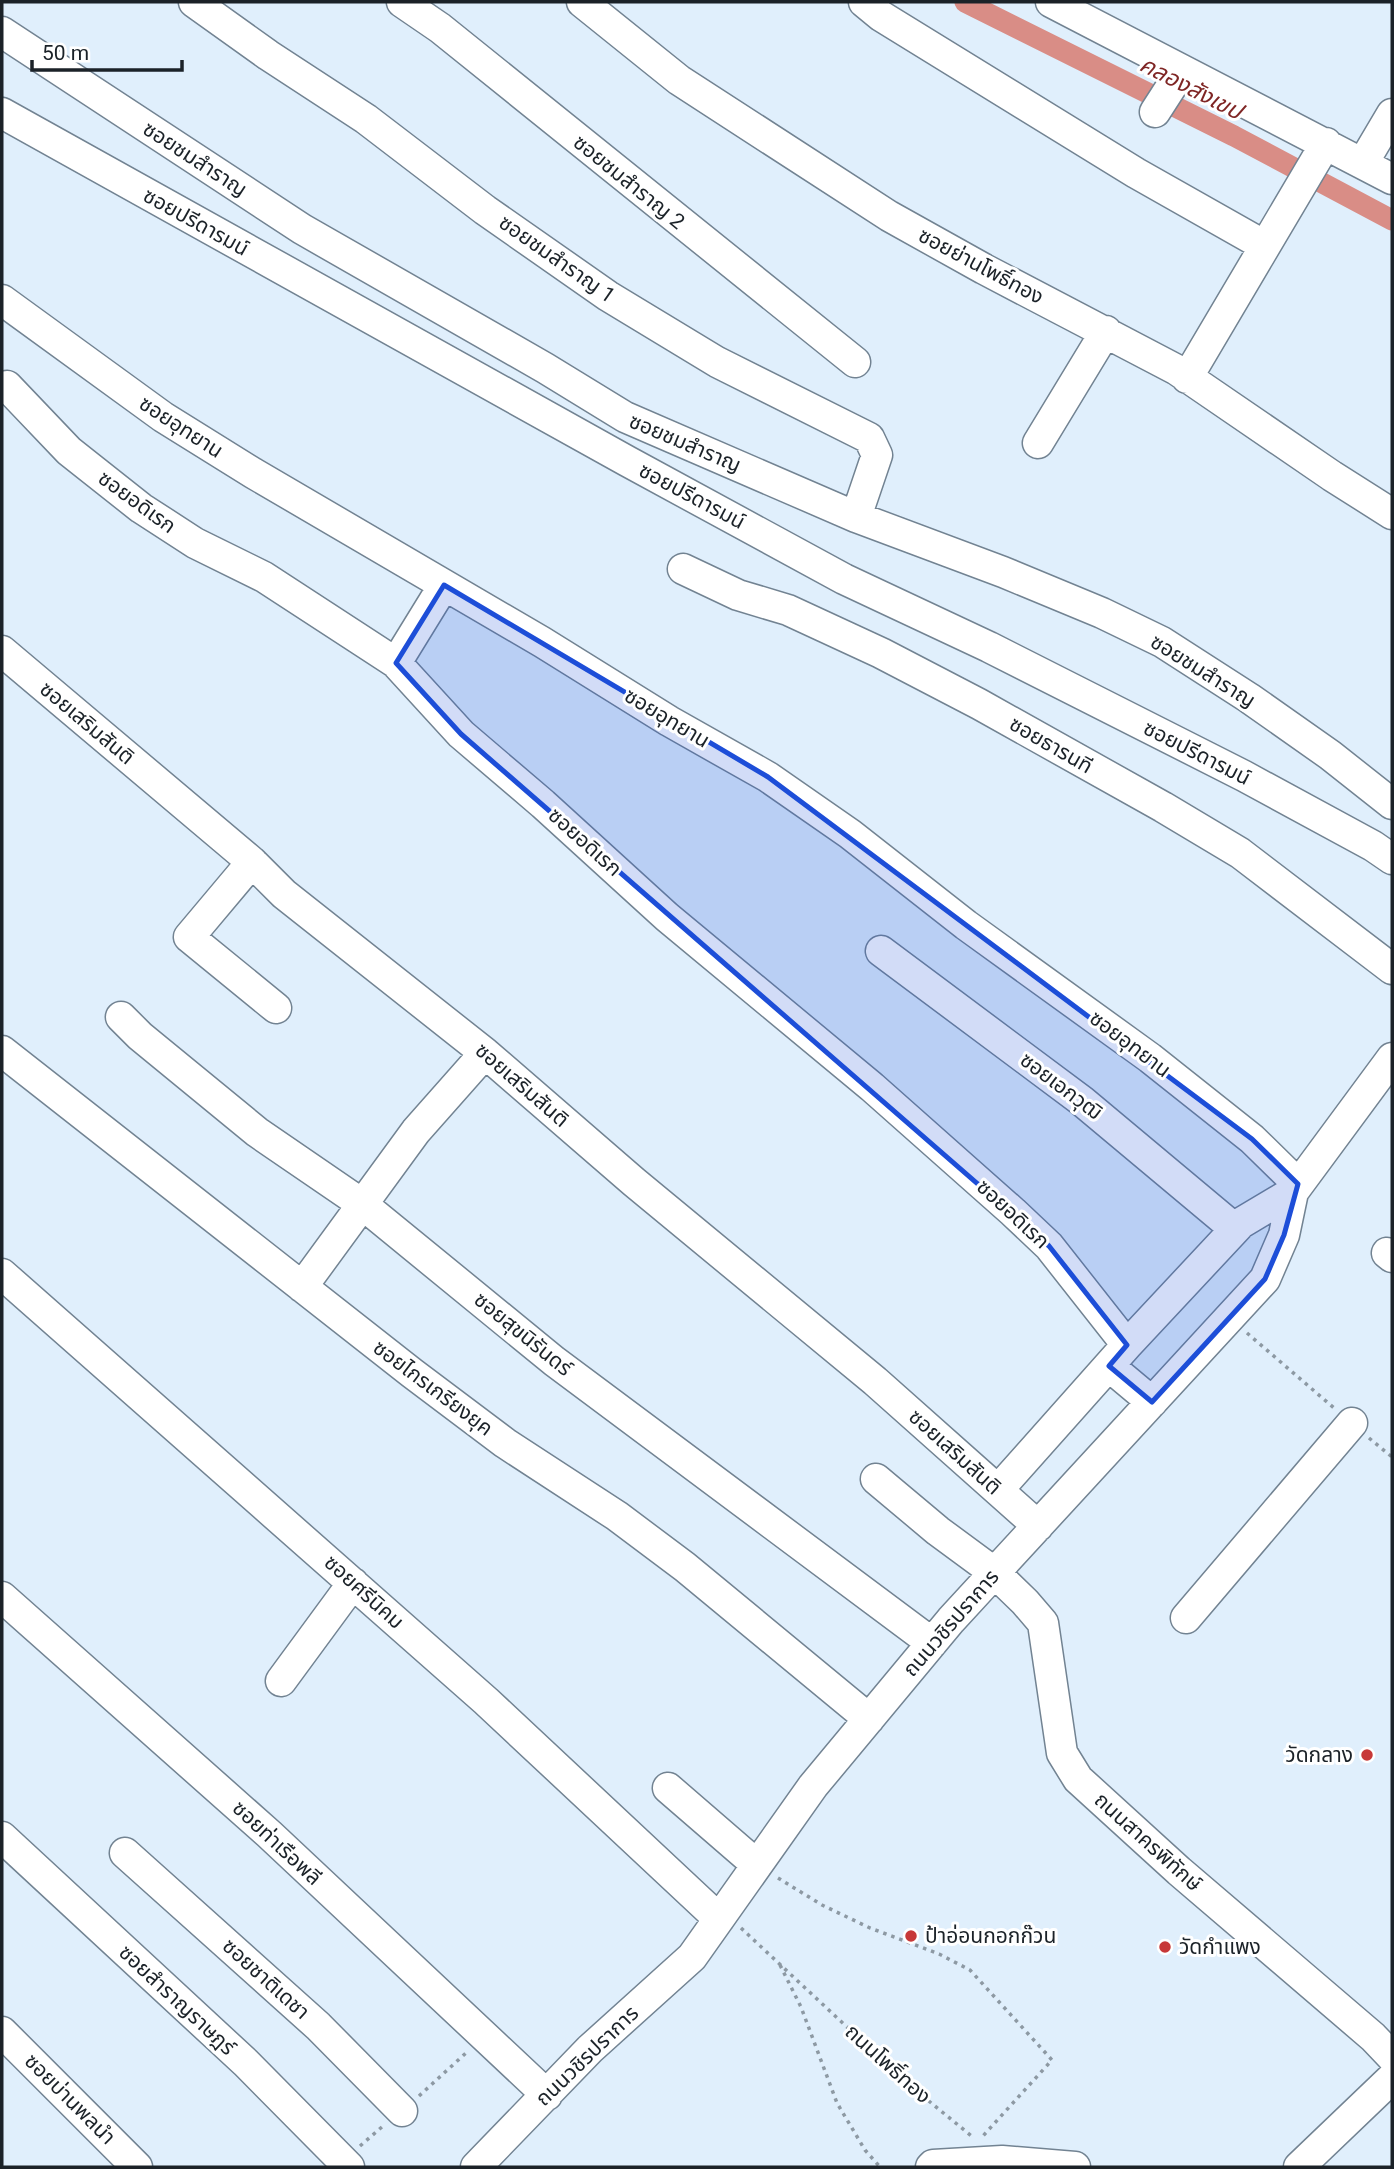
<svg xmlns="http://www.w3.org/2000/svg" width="1394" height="2169" font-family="Roboto,'Noto Sans Thai',sans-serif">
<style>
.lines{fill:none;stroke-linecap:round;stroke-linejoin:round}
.canal{stroke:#d98d86;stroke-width:21}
.minor-casing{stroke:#728392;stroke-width:33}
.path{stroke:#8d99a3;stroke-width:3.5;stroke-dasharray:3.5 5;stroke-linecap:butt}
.minor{stroke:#fff;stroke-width:30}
.marked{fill:#1d4ed8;fill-opacity:0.2;stroke:#1d4ed8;stroke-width:5;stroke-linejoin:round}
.poi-dot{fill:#c73838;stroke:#fff;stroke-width:2.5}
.labels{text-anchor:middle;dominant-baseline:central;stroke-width:6;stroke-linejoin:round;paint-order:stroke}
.street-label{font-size:21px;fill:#1b2228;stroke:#fff}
.poi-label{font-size:21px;fill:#1b2228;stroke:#fff;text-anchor:start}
.water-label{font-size:23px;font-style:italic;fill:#7f2625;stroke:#fff}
</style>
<rect width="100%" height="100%" fill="#e0effc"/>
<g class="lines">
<path class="canal" d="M965 2 1234 136 1392 220"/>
<g class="minor-casing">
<path id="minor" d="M194 2 268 55 366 119 485 210 608 296 717 362 869 438 877 455 856 517
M402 2 440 28 855 362
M582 2 679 80 889 216 984 269 1177 370 1332 476 1392 514
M864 2 881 16 1136 173 1265 246
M1051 2 1392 179
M2 32 302 229 545 368 625 417 856 517 1003 572 1102 613 1162 642 1249 698 1330 755 1392 804
M1155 112 1182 70
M2 113 627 461 844 579 989 647 1244 776 1373 846 1392 859
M1363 163 1392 114
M2 300 163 417 253 473 542 642 669 721 768 777 850 834 966 925 1150 1058 1252 1139 1298 1184
M1187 378 1326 143
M7 386 69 451 141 508 195 543 264 577 396 663 461 734 543 804 667 917 872 1087 1013 1212 1049 1246 1127 1345
M1038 443 1106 331
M683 569 738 595 788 610 881 653 979 704 1163 807 1240 853 1392 969
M2 651 252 862 284 894 485 1053 634 1182 875 1381 1038 1526
M396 663 444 585
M252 862 189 937 276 1008
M881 951 1082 1101 1235 1229
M121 1017 140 1036 257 1132 362 1204 554 1361 932 1643
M2 1051 412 1373 505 1443 617 1516 685 1567 869 1719
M1387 1253 1392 1257
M2 1274 486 1701 719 1919
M302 1287 416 1131 485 1053
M1109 1366 1152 1402
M876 1479 938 1531 995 1573 1025 1602 1043 1623 1062 1753 1078 1779 1179 1871 1373 2037 1392 2057
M998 1490 1127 1345 1241 1223 1293 1192
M2 1597 269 1834 547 2095
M1186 1618 1352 1423
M281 1681 353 1583
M668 1788 757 1865
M2 1837 246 2063 349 2167
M125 1853 318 2026 402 2111
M2 2032 137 2167
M476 2167 590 2049 692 1957 813 1786 951 1620 1265 1279 1284 1235 1293 1192 1392 1058
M931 2167 933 2165 1002 2161 1075 2167
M1299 2167 1392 2078"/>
</g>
<path class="path" d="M1247 1333 1334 1408
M1369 1438 1392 1457
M778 1878 822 1905 870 1928 939 1954 970 1970 1052 2060 982 2137
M741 1928 908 2084 974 2138
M780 1965 801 2007 837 2103 865 2150 880 2167
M419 2096 467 2052
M360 2146 383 2126"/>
<use href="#minor" class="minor"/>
</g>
<path class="marked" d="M444 585 768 777 1252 1139 1298 1184 1284 1235 1265 1279 1152 1402 1109 1366 1127 1345 1049 1246 461 734 396 663Z"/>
<g class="poi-dot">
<circle cx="1367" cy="1755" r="7"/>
<circle cx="911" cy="1936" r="7"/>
<circle cx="1165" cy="1947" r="7"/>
</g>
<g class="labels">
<g class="street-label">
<text transform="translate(195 159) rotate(33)">ซอยชมสำราญ</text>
<text transform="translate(629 182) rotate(39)">ซอยชมสำราญ 2</text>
<text transform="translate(196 222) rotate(29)">ซอยปรีดารมน์</text>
<text transform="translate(557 259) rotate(35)">ซอยชมสำราญ 1</text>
<text transform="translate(981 266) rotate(28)">ซอยย่านโพธิ์ทอง</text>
<text transform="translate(181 427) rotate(33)">ซอยอุทยาน</text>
<text transform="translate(685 443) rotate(23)">ซอยชมสำราญ</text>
<text transform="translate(692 496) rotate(28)">ซอยปรีดารมน์</text>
<text transform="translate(137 502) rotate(36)">ซอยอดิเรก</text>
<text transform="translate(1203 671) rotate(32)">ซอยชมสำราญ</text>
<text transform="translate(667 718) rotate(31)">ซอยอุทยาน</text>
<text transform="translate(87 723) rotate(40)">ซอยเสริมสันติ</text>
<text transform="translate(1051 745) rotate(30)">ซอยธารนที</text>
<text transform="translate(1197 753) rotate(27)">ซอยปรีดารมน์</text>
<text transform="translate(585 842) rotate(42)">ซอยอดิเรก</text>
<text transform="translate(1130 1044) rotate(37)">ซอยอุทยาน</text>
<text transform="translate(522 1085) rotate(41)">ซอยเสริมสันติ</text>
<text transform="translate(1061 1086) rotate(37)">ซอยเอกวุฒิ</text>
<text transform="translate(1013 1214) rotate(43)">ซอยอดิเรก</text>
<text transform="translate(523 1334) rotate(39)">ซอยสุขนิรันดร์</text>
<text transform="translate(433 1388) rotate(37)">ซอยไกรเกรียงยุค</text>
<text transform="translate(955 1452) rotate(42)">ซอยเสริมสันติ</text>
<text transform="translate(364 1592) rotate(42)">ซอยศรีนิคม</text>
<text transform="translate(951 1623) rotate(-49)">ถนนวชิรปราการ</text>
<text transform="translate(1148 1842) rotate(42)">ถนนสาครพิทักษ์</text>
<text transform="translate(277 1843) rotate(43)">ซอยท่าเรือพลี</text>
<text transform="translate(266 1979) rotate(42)">ซอยชาติเดชา</text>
<text transform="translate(177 2000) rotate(43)">ซอยสำราญราษฎร์</text>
<text transform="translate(587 2056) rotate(-44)">ถนนวชิรปราการ</text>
<text transform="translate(888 2064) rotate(42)">ถนนโพธิ์ทอง</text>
<text transform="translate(70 2099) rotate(45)">ซอยบ่านพลนำ</text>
</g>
<g class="poi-label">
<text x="1353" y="1755" text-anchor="end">วัดกลาง</text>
<text x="925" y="1936">ป้าอ่อนกอกก๊วน</text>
<text x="1179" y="1947">วัดกำแพง</text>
</g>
<g class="water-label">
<text transform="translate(1191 88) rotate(27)">คลองสังเขป</text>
</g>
</g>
<rect width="1394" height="2169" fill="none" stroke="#1b2228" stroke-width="7"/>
<path d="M32 60v10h150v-10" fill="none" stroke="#1b2228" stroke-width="3.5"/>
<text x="42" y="60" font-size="21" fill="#1b2228" stroke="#ffffff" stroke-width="5" paint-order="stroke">50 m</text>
</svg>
